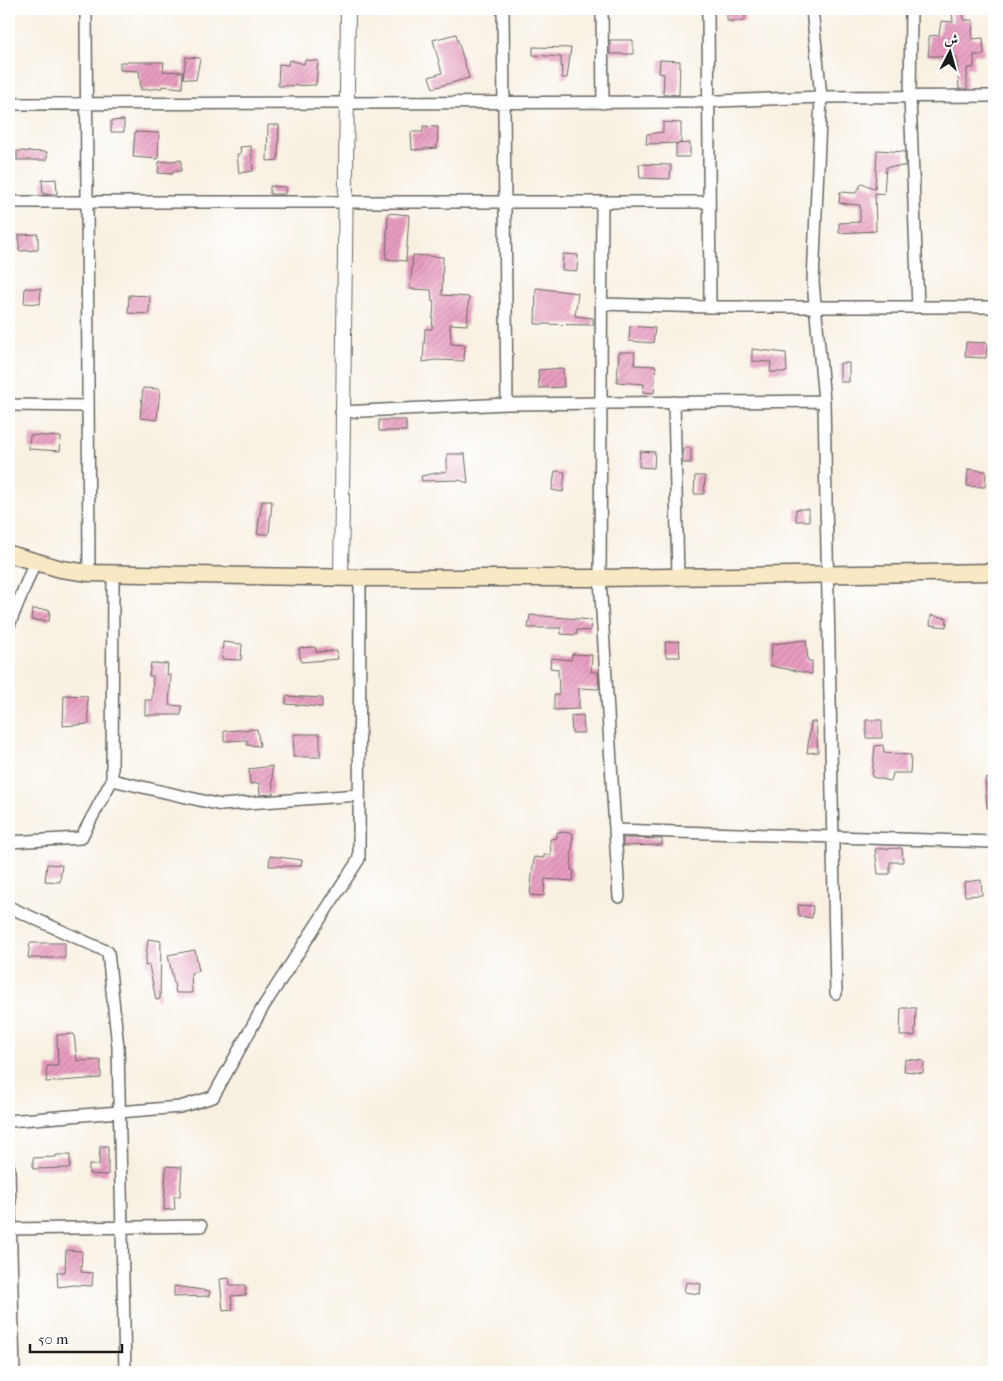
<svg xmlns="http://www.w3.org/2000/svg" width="1003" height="1381" font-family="'IM FELL French Canon',Amiri,serif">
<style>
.building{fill:url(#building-hatch)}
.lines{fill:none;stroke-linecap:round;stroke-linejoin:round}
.minor-casing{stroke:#696762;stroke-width:14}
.tertiary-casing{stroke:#696762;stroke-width:16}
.secondary-casing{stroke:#696762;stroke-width:19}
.minor{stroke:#fff;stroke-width:11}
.tertiary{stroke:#fff;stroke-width:14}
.secondary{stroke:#f8e8c3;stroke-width:16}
</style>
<defs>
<pattern id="building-hatch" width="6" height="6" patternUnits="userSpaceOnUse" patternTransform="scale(1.25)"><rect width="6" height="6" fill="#e89dbf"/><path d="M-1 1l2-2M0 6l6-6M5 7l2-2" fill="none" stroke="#c687a4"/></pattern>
</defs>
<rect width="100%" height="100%" fill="#fff"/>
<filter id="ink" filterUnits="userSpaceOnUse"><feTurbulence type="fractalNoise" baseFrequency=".02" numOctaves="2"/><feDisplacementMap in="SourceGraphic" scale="10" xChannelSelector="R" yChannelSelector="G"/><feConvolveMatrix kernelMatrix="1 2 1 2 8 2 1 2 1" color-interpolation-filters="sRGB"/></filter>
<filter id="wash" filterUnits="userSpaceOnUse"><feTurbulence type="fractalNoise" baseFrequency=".0096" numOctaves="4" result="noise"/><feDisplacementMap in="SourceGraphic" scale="20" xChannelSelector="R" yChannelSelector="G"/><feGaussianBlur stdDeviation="1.12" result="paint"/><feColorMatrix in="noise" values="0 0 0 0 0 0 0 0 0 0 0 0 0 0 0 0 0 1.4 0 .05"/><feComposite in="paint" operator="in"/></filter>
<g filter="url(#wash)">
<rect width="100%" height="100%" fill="#f8f1e3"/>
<g id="blocks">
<path class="building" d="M963 10 964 20H973L972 39 983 38 984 55H974V68H967V89H959L957 57 928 56 929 46V36L939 35 941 21 953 22 952 11Z
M727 11 745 12V21H727Z
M456 34 469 78 433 88 429 77 442 73 433 40Z
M610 40H633V54H610Z
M533 47 571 48 567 78H562L561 57 533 55Z
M186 57 200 58 196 80 183 78Z
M289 60 304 64 305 60 318 61 316 85 278 86 279 64 288 65Z
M660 60 680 61 679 95 663 94 664 74 659 73Z
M120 62H164L163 71 183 72 182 88 162 86V88L141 90 139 71 120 70Z
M124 120V132H111V121Z
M663 122 681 123V143L646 144 647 134 663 132Z
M268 125H279L278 160 267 161Z
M423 126 438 127 437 148 412 150 411 132H423Z
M135 132 159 133 158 159 133 157Z
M690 143V157H676V144Z
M251 146 253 171 239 173 237 154H241L240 147Z
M877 150 905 152V166L886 167 884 194 875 193 876 231 839 233V223L860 222V205L839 203 840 192 856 193 862 183 875 189Z
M17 151 47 152V160H17Z
M181 160V171H173V174L158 173 159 162Z
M639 164 671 165 670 179 640 178Z
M56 179 57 194H43L42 180Z
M270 186 286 187 285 194H270Z
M388 213 409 215 406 261 386 259Z
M38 234V250L19 251V235Z
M563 254 578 255 577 271 562 270Z
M413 255 443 257 442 295 469 297 467 325 450 324 451 344 465 345 464 361 435 360 423 362 425 329H432L434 301 432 302 431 290 410 289Z
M25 288 41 289 40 304 24 303Z
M536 288 578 293 575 316 593 318V325L535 324Z
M129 295 150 296 149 314 128 313Z
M630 326 655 328 653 343 629 341Z
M966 342 987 343 986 358 965 357Z
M752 349 786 353 787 372H770L771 362 752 361Z
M619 352H635L634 365 656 366 654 393 643 392 644 384 617 382Z
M840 363H849V382H840Z
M563 368 564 387 539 388 538 370Z
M143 388 160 389 157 420 140 418Z
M379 420H406V431H379Z
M30 435 61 437 60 451 29 449Z
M683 448H691V463H683Z
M640 451 655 452 654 468 639 467Z
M447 454H465L468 483 459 480 422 481 421 476 447 471Z
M968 469 986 471 985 487 967 486Z
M555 471 565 472 563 492 552 490Z
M695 476H705L704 494H694Z
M262 501H272L269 534H257Z
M796 509H809V521H796Z
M32 609 50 610 49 621 31 620Z
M530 615 591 620 590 631 577 630 576 635 561 634V628H528Z
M931 615 947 618 946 627 930 625Z
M806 640 808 661H812V674L771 666 772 644Z
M679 641 680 657H666L665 642Z
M223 642 242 644 241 660 222 659Z
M315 647 316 652 337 651 338 659 301 662 299 648Z
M572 654 592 655 591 672H598L599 689 579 688V709L554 710V695H559L558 669 550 668 551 658 571 660Z
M151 663 168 664 167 675H171L169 705 182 706 181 715H145V700H152L153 676H149Z
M64 695 87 696 89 724 63 726Z
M286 696 322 698V707L286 704Z
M583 715 584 733H572L571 716Z
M866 720H882V738H866Z
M811 722H816L818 752 807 753Z
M257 729 260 746 247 745V740L224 741V731Z
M294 734H320V757H293Z
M883 745 884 753 911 755 910 773H893L891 781 872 777 875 746Z
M272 766 273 794 260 795 259 783 250 784 249 769Z
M994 778V808H987L985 779Z
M557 832 573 833 571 870 574 871 573 881 545 879 544 896 530 895 534 857 544 858V855H551L550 839 557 838Z
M623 838 662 839V845L623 846Z
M902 848 903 862H890V874H878L875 849Z
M270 856 302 860 301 866H269Z
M47 864 62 865 60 882 45 881Z
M981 880 982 895 965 896 964 882Z
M798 905 813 906 812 918 799 916Z
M148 939 161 941 160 999 156 1000 149 965 145 966Z
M30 943H65V958H28Z
M195 950 199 971 191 973 192 993H176L168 955Z
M901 1008H916L915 1036H900Z
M74 1034 77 1061 101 1060V1078L46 1082 47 1066H58L57 1035Z
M905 1059 924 1061 923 1073 904 1071Z
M100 1146H108V1175L89 1174V1165H99Z
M56 1155H70V1168L33 1169V1158L56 1157Z
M166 1166 182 1167 180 1196H174L175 1209 164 1210Z
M66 1250 82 1251 81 1272 93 1273 92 1286 74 1285 58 1287 57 1272H65Z
M229 1278 230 1285H245L246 1295 231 1296 233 1310 223 1311 220 1279Z
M686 1282 701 1284 700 1294 684 1292Z
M174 1286 210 1291 209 1296 174 1297Z"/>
</g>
</g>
<g filter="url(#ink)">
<use href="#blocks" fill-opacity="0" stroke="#696762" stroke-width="1"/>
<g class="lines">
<g class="minor-casing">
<path id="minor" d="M86 9 89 573
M503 9 507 404
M602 9 603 103
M708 9 710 307
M812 9 821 97 813 282 824 401 836 993
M911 9 910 97 918 307
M9 104 694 102 821 97 994 96
M9 202H709
M602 202 600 578 619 897
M601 304 710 307H994
M674 402 678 577
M9 405 88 406
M341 412 507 404 824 401
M9 625 35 562
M112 780 221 805 359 795
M615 830 994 842
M9 842 81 838 112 780 113 574
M9 907 108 952 118 1047 125 1372
M9 1121 180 1107 213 1097 263 1007 359 859 360 578
M9 1168 14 1372
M10 1229 201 1226"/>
</g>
<g class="tertiary-casing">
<path id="tertiary" d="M341 578 348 9"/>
</g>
<g class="secondary-casing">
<path id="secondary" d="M9 554 61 569 89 573 360 578H600L994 572"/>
</g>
<use href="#minor" class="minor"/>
<use href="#tertiary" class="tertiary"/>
<use href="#secondary" class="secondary"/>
</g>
</g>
<rect width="1003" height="1381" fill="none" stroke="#fff" stroke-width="30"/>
<g transform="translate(950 52) rotate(6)" stroke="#ffffff" stroke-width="4" paint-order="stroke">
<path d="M0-4L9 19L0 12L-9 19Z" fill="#1c1c1c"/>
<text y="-8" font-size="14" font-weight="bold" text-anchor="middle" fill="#1c1c1c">ش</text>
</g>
<path d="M30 1344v8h92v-8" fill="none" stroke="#1c1c1c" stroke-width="2.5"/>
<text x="38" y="1344" font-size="15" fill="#1c1c1c" stroke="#ffffff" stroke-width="4" paint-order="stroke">50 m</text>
</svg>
